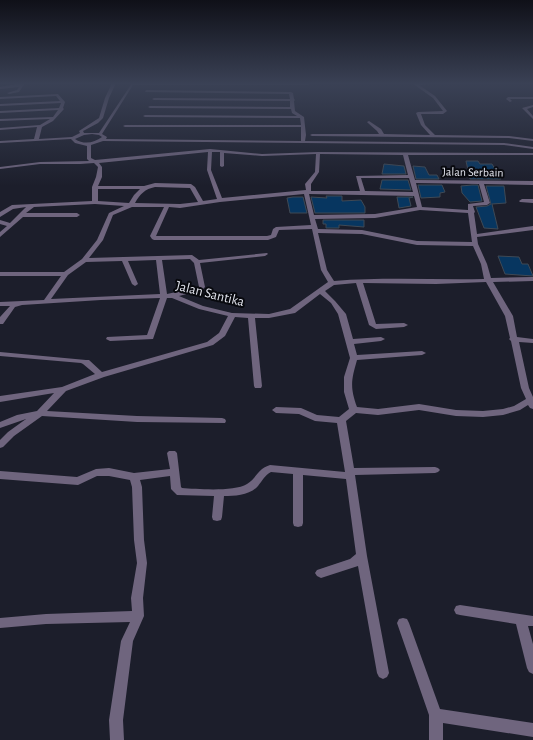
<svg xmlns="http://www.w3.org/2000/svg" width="533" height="740" font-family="'Alegreya Sans',sans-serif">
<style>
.building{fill:#073660;stroke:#3f4955}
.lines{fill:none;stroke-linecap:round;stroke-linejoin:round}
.minor{fill:#6f657e;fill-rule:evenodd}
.labels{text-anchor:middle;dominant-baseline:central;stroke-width:4;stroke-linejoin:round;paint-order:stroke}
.far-street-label{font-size:12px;fill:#e3e5ee;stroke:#08090e}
.street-label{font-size:14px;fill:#e3e5ee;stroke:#08090e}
</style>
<rect width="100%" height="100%" fill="#1c1e2b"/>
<path class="building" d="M466 161H478L480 164H492L501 179H470Z
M384 164 404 166 406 174H382Z
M413 166 425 167 429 175H437L439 179H416Z
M382 180H408L411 190 380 189Z
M418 185H442L445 192 440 193V197L421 198Z
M472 185H478L482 201 470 202 462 193 461 186Z
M486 186H504L506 203 492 204 498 229 484 228 476 207 487 206 491 204Z
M326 196H342V201L361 200 365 207V213H315L311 197 327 198Z
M293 197H303L307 213H290L287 198Z
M397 197H413L409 198 411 206 399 208Z
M323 220H364V227L339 225V228H326V224H323Z
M498 256 519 257 522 264H528L533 276 505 274Z"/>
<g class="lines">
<path class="minor" d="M21 83H25L19 92 9 94 7 93 17 90 19 87 0 89V87Z
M112 83H116L109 98 103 118 98 123 85 130 83 131 84 133H99L132 83H308L309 85H133L102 134 107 137 106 139 301 141V127H125L123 126 125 125H301L300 118 145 117 143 116 145 115 297 116 292 113 291 109 150 108 148 107 150 106 290 107V101L154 100 152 99 154 98 290 99 289 94 145 92 146 90 291 92 293 93 294 99 295 100 294 101 295 111 304 117 306 135 305 141 504 143 533 147V149L504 145 103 141 91 145V158L95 160 210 149 262 154 318 152 533 153V155H408L415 180 533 181V185L484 184 490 203 487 205 473 206 475 212 474 213 477 234 533 226V230L477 237 478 244 487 264 491 278 533 277V281L493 282 513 316 517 337 533 339V343L519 342 529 388 533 397V409L530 408 528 405 520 410 503 415 483 417 456 416 419 410 378 415 356 413 346 421 354 468 435 467 438 468 440 470 438 472 435 473 355 475 367 556 389 673 387 677 383 679 379 677 377 673 358 566 321 578 317 576 315 573 317 570 350 559 356 554 346 479 303 475V523L302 526 298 527 294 526 293 523V474L271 472C265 475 262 481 258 486 250 495 235 496 224 496L222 517 221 520 217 521 213 520 212 517 214 496 177 495 171 489 170 476 140 480 142 487 144 540 147 563 143 598 144 616 133 641 123 720 124 740H110L109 720 121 641 130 622 46 624 0 628V618L46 614 132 611 131 598 137 563 134 540 132 487 130 480 109 476H97L78 485 0 479V471L77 477 96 469 109 468 134 473 170 469 167 453 169 451H175L177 453 181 487 182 488C197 489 234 492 247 484 257 478 257 469 270 465L345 472 337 423 315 421 299 414 276 413 272 410 276 407 301 408 317 415 339 417 349 409 344 392V377L350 358 338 314 331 303 320 294 295 313 269 318H255L262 386 261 388H255L254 386 248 318 235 317 225 336 213 345 104 377 66 391 47 411 137 416 222 418 225 419 226 421 225 423 137 422 42 416 14 436 3 447 0 448V440L8 432 26 419 0 428V422L17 415 37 411 54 393 0 402V396L62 387 95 374 83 364 81 363 0 356V352L86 360H89L102 372 207 342 219 333 228 316 199 309 172 298H167L153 339 110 341 106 339 107 337 147 335 160 298 101 300 22 305 15 307 3 324H0V317L10 306H0V302L44 300 61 276H0V272H64L82 259 97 240 109 213 124 206 95 204 34 207 26 213H77L80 215 77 217H23L0 237V232L7 226 0 224V220L10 223 26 207 13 209 0 217V212L12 205 92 201V187L96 177 98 167 94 163 80 164H40L0 169V167L40 162 89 161 87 159V146L75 143 71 139 0 143V141L34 139 37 127 0 130V128L40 125 50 119 0 121V119L53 117 58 110 0 113V111L59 108 61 103 0 106V104L60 101 56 96 0 99V97L58 94 65 102 63 108 64 109 53 121 42 127 39 139 72 137 80 133 79 131 99 118 105 98ZM92 134 99 135 102 137C94 143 84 145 75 139L84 135ZM208 152 207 170 217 199 203 201 195 187 191 184 155 183 144 186H98L102 177V167L99 163ZM212 152H220V166L222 167 224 166V153L262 156 316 154 315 172 305 184 306 190 222 198 211 170ZM320 154 403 155 408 175 356 176 360 191H311V184L319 172ZM361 178H409L413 192 365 191ZM416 183 479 184 484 202 468 204V210L422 207ZM155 187 190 188 198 202 180 204 135 203C140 194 145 189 155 187ZM98 189H140L134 195 129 203 98 201ZM304 194 311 225 276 227 273 229 271 235 267 236H156L169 207 180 208 220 202ZM309 194 414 196 417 207 375 214 314 215ZM132 207H164L150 236 152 239 154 240H268L276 237 279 230 312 229 321 270 328 282 290 309 269 314 232 313 203 306 179 296 202 290 205 287 200 263 265 256 268 254 267 253 199 260 192 255 89 258 103 240 113 215ZM420 210 468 213 472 242 417 241 362 230 318 229 315 219 375 218ZM318 233 362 234 417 245 473 246 481 264 484 279C434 280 384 277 334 281L327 270ZM190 259 194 263 199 287 167 294 162 260ZM156 260 160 294 51 299 68 275 86 262 122 261 132 284 135 286 138 284 128 261ZM486 282 505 316 510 338 509 339 511 341 521 388 526 399 514 406 503 409 483 411 456 410 419 404 378 409 357 407C350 387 351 381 357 360L422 355 426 353 422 351 357 355 354 344 381 341 385 339 381 337 353 339 346 314 335 301 325 291 334 285 356 283 369 325 376 329 404 327 408 325 404 323 376 324 363 283 436 284Z
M412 83H441L419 85 435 96 447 111 443 114H421L425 125 435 135 509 136 533 139V141L509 138 312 136 310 135 312 134H379L377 131 368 123 367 122 369 121 381 129 384 134 430 135 421 125 416 113 418 112 443 111 433 98Z
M508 97H533V99H510L512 101 510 102 506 99Z
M533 105V107L527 109 533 116V119L522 108Z
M522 199H533V203L520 202 519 201Z
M460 605 533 616V626H528L533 644V674L529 672 527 668 516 624 460 615 456 614 454 610 456 606Z
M403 618 407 619 409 623 440 709 533 723V737L443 723V740H429V715L397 623 399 619Z"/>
</g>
<linearGradient id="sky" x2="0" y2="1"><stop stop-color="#0f1018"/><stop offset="0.45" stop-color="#3a4155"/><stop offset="1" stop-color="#3a4155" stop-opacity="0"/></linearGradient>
<rect width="533" height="186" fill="url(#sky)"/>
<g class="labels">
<g class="far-street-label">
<text transform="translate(473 172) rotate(1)">Jalan Serbain</text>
</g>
<g class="street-label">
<text transform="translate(210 294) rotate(14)">Jalan Santika</text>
</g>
</g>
</svg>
